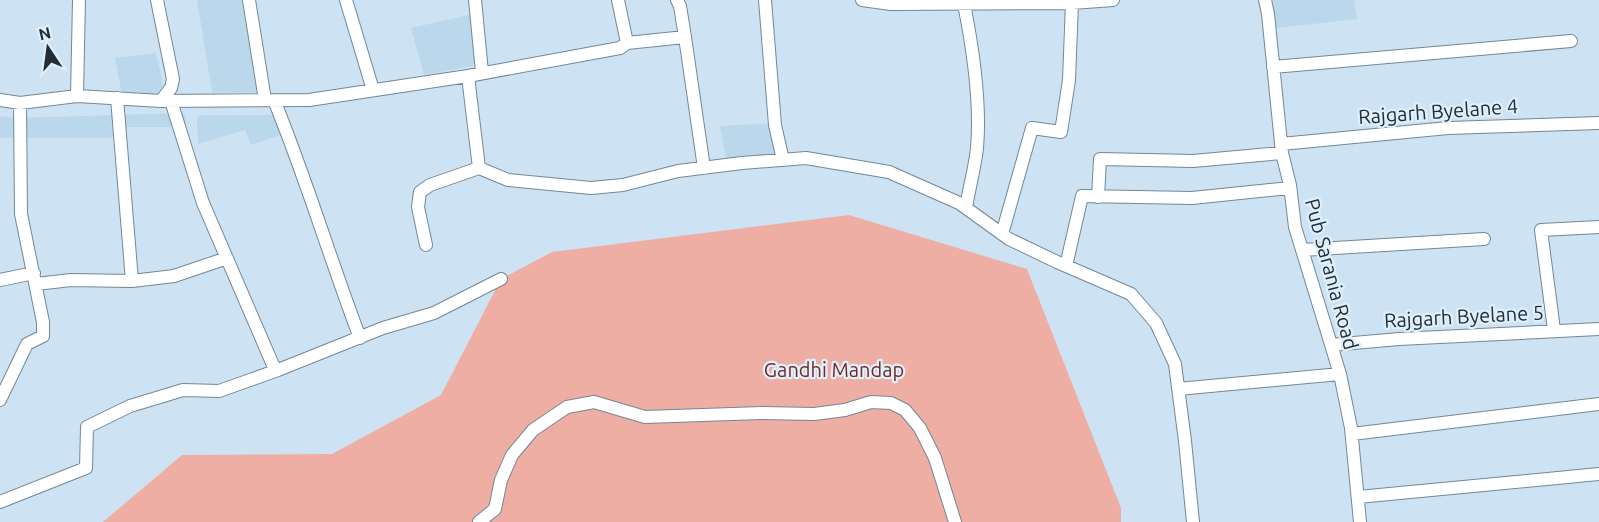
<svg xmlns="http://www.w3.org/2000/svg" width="1599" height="522" font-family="Ubuntu,sans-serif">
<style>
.built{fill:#bbd7ec}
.green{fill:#efaea4}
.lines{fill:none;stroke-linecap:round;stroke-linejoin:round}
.street-casing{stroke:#738796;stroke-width:14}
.street{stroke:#fff;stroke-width:12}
.labels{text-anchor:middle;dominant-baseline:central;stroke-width:4.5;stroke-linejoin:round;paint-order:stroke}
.street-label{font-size:20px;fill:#242d33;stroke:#deeffd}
.park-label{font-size:20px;fill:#772821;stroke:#deeffd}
</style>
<rect width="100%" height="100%" fill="#cde3f3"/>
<path class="built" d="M197 0H247L261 91 258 93 212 92Z
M1269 0H1354L1357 19 1277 28 1273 31Z
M473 14 477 60 472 66 424 75 411 28Z
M156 53 163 84 160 92 154 96 122 95 115 58Z
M183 113 185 115 186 127H118V138H0V116L15 118Z
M200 115H272L276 117 283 134 251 145 245 130 198 144 197 118Z
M778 123 780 155 726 159 720 126Z"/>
<path class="green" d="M849 215 1027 269 1121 508V522H103L182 455 332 454 441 395 501 279 552 252Z"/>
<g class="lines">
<g class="street-casing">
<path id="street" d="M249 0 265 100
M346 0 373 90
M475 0 482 72
M677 0 680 6 685 37 704 168
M765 0 775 125 783 160
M862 0 891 4 1072 3
M1265 0 1268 14 1282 153 1290 185 1295 227 1340 374 1351 428 1360 522
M964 4C973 49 981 102 977 148 975 168 969 188 966 208
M627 43 685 37
M1273 67 1571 41
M468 76 479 168 508 180 591 188 623 185 678 171 742 163 806 158 889 172 959 203 1009 239 1057 262 1131 294 1156 323 1175 364 1185 441 1193 522
M77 96 79 0
M117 98 132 281 174 276 227 258
M0 100 20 103 77 96 161 101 171 88 173 79 157 0
M274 100C306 178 330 259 360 338
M161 101 309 100 468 76 620 48 627 43 618 0
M171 101 203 203 273 365 278 370 383 328 434 313 501 279
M1281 144 1448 128 1599 123
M1098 197 1100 159 1193 161 1282 153
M1002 234 1032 128 1061 132 1069 80 1072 3 1113 0
M426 245 418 207 420 192 430 185 479 168
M1302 250 1484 239
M1066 266 1082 196 1192 198 1290 188
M0 280 34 273
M36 284 71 280 132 281
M1554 330 1541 230 1599 227
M1331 345 1399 339 1599 329
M1178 389 1340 374
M0 400 27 344 43 336V322L21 214 20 103
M1352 434 1599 404
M1358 497 1599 474
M0 502 86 468 87 427 130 406 183 390 219 391 278 370
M479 522 495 509 501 480 512 455 533 430 567 407 594 402 645 417 761 413 814 414 845 410 871 402 891 403 905 410 920 428 935 458 955 522"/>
</g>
<use href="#street" class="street"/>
</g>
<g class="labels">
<g class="street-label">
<text transform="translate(1438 111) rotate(-4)">Rajgarh Byelane 4</text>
<text transform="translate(1332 274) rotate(75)">Pub Sarania Road</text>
<text transform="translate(1464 316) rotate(-3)">Rajgarh Byelane 5</text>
</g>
<g class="park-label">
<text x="834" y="369">Gandhi Mandap</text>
</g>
</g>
<g transform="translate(48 48) rotate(347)" stroke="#deeffd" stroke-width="4.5" paint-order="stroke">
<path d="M0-4.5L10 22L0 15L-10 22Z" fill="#242d33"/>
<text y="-9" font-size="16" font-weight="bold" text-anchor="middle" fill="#242d33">N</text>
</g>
</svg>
